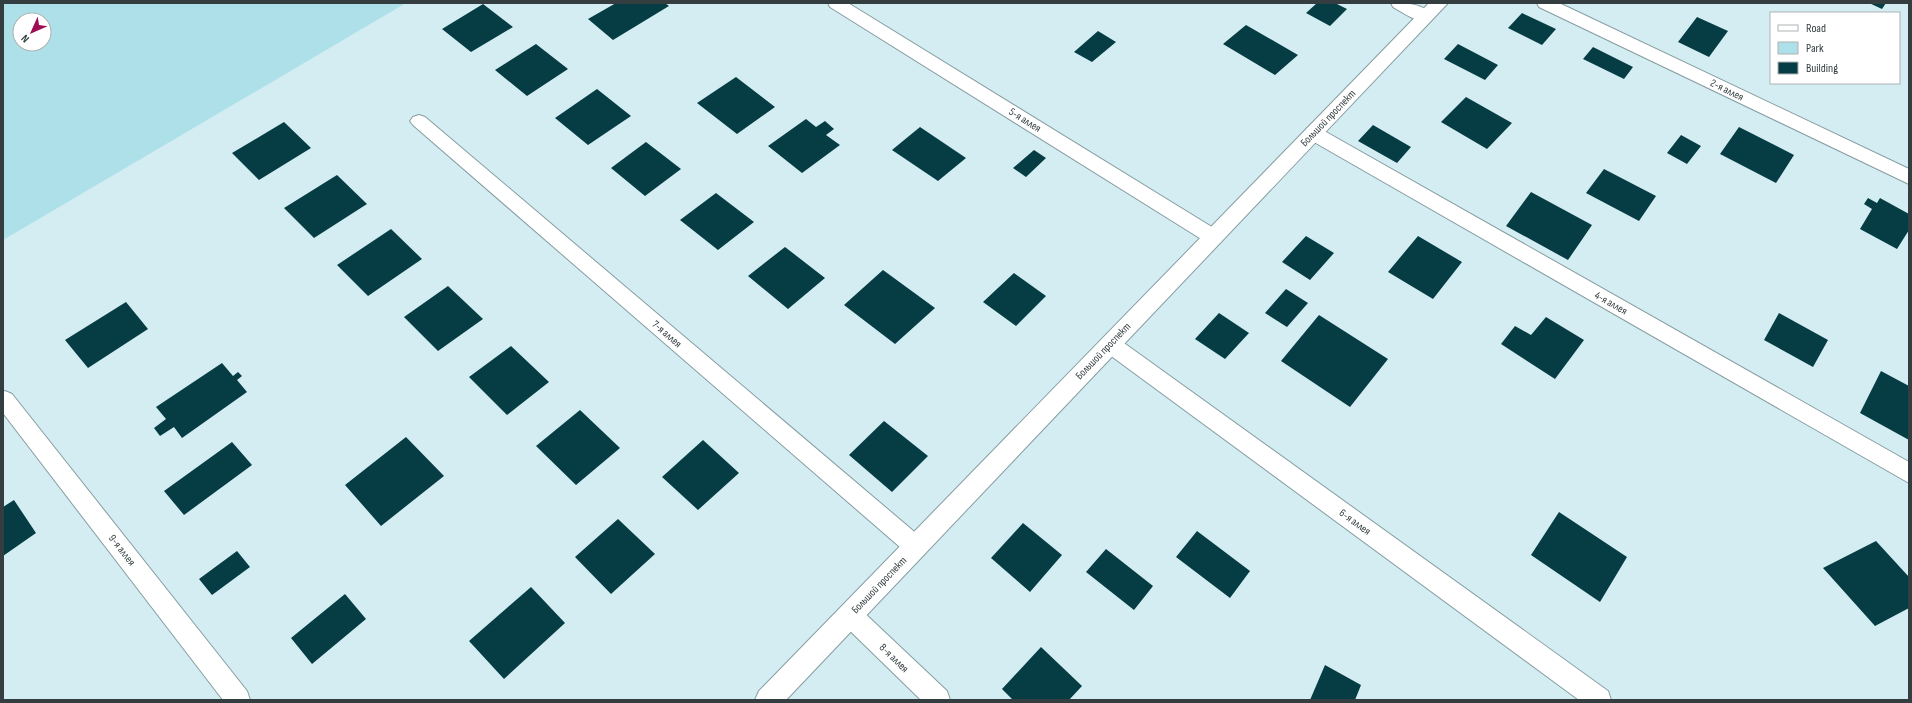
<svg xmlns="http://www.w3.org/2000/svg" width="1912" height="703" font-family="'Sofia Sans Condensed',sans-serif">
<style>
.green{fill:#ade0e8;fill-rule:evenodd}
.building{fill:#063d44}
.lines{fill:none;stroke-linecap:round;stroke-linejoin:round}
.lane-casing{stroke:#869da1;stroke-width:2}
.street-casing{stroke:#869da1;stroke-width:2}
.lane{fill:#fff;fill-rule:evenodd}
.street{fill:#fff;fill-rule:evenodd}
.labels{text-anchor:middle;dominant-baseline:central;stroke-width:4;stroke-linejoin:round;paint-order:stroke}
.street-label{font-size:11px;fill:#343e40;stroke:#fff}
</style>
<rect width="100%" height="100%" fill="#d4edf2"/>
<path class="green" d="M3 3H406L3 240ZM20 20H44V44H20Z"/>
<path class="building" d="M616 3H665L669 6 613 40 588 19Z
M1317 3H1335L1347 9 1330 26 1306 13Z
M1869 3H1886L1882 9Z
M483 4 513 27 471 52 442 29Z
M1522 13 1556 29 1542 45 1508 28Z
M1697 17 1728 31 1709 57 1678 42Z
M1246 25 1298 55 1275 75 1223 44Z
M1098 31 1116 42 1092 62 1074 52Z
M536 44 568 69 527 96 495 70Z
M1458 44 1498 65 1485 80 1444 59Z
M1593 47 1633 67 1624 79 1583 59Z
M736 77 775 107 737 134 697 103Z
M597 89 631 116 588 145 555 118Z
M1466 97 1512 123 1487 149 1441 122Z
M806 119 816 127 825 121 834 129 826 135 840 145 802 173 768 146Z
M284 122 311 148 259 180 232 153Z
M1373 125 1411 147 1397 163 1358 141Z
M920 127 966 158 938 181 892 150Z
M1739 127 1794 155 1776 183 1720 154Z
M1681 135 1701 146 1687 164 1667 153Z
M646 142 681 169 645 196 611 168Z
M1034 150 1046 158 1026 177 1013 168Z
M1604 169 1656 196 1639 221 1586 193Z
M337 175 367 204 314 238 284 208Z
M1531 192 1592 225 1568 260 1506 226Z
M716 193 754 222 718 250 680 220Z
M1868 198 1877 203 1880 198 1909 214V230L1897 249 1860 229 1872 209 1864 204Z
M391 229 422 259 368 296 337 265Z
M1306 236 1334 253 1310 280 1282 262Z
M1418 236 1462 262 1433 299 1388 272Z
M785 247 825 278 788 309 748 276Z
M883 270 935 308 895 344 844 305Z
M1014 273 1046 296 1016 326 983 302Z
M448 286 483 319 438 351 404 317Z
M1286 289 1308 303 1287 327 1265 313Z
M126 302 148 329 88 368 65 340Z
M1219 313 1249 333 1225 359 1195 339Z
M1779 313 1828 340 1813 367 1764 340Z
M1319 315 1388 359 1350 407 1281 361Z
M1546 317 1584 340 1555 379 1501 344 1515 326 1531 335Z
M511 346 549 382 507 415 469 377Z
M222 363 233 376 238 372 242 376 237 380 247 392 182 438 174 427 160 436 154 428 166 419 156 407Z
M1881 371 1909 386V440L1860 413Z
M580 410 620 448 576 485 536 446Z
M884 421 928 456 892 492 849 455Z
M406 437 444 476 381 526 345 485Z
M703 440 739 473 698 510 662 477Z
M232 442 252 465 184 515 164 491Z
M14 500 36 533 3 556V507Z
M1559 512 1627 557 1600 602 1531 555Z
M618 519 655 554 611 594 575 557Z
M1023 523 1062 555 1030 592 991 558Z
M1197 531 1250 571 1230 598 1176 557Z
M1876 541 1909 577V608L1875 626 1823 568Z
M1106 549 1153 586 1134 610 1086 572Z
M237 551 250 567 212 595 199 579Z
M531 587 565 623 504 679 469 641Z
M345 594 366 619 312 664 291 638Z
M1041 647 1082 686 1069 700H1013L1002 689Z
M1325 665 1361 685 1355 700H1310Z"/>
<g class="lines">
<g class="lane-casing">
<path id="lane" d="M828 3H848L1220 232 1222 237 1220 242 1213 244 1206 242 830 7Z
M1391 3C1405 3 1425 3 1433 17L1431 21C1418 24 1404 13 1393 7Z
M1537 3H1559L1909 169V184L1539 7Z
M419 115 425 117 924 540 927 547 924 554 916 558 908 554 413 125 410 121 413 117Z
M1313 127 1319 128 1909 462V483L1307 138 1304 133 1307 128Z
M1110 336 1117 338 1608 691 1611 700H1579L1103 350 1100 344 1103 338Z
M5 391 12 394 247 691 250 700H223L3 413V392Z
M850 604 858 607 947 691 950 700H921L842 623 838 615 842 607Z"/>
</g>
<g class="street-casing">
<path id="street" d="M1429 3H1448L786 700H755L759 691Z"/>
</g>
<use href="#lane" class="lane"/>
<use href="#street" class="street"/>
</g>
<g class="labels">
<g class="street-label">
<text transform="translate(1727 90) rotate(26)">2-я аллея</text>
<text transform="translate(1328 118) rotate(-46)">Большой проспект</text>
<text transform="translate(1025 120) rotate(32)">5-я аллея</text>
<text transform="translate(1611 303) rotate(30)">4-я аллея</text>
<text transform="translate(667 334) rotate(41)">7-я аллея</text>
<text transform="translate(1103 351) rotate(-46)">Большой проспект</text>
<text transform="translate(1355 522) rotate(36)">6-я аллея</text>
<text transform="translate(122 550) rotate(52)">9-я аллея</text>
<text transform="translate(879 585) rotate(-46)">Большой проспект</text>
<text transform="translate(894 658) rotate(44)">8-я аллея</text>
</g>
</g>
<rect width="1912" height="703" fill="none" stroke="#343e40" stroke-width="8"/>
<rect x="1770" y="12" width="130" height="72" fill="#ffffff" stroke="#aeb2b3"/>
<rect x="1778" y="25" width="20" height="6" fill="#ffffff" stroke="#aeb2b3"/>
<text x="1806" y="32" font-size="12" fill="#343e40">Road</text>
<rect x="1778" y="42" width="20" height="12" fill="#ade0e8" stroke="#aeb2b3"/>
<text x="1806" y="52" font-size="12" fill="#343e40">Park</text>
<rect x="1778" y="62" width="20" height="12" fill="#063d44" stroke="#aeb2b3"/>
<text x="1806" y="72" font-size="12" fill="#343e40">Building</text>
<g transform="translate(32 32) rotate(225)"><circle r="19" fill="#ffffff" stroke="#aeb2b3"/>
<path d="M0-3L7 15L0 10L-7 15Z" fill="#9f0d56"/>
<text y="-6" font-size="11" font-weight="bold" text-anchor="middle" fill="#343e40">N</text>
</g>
</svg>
